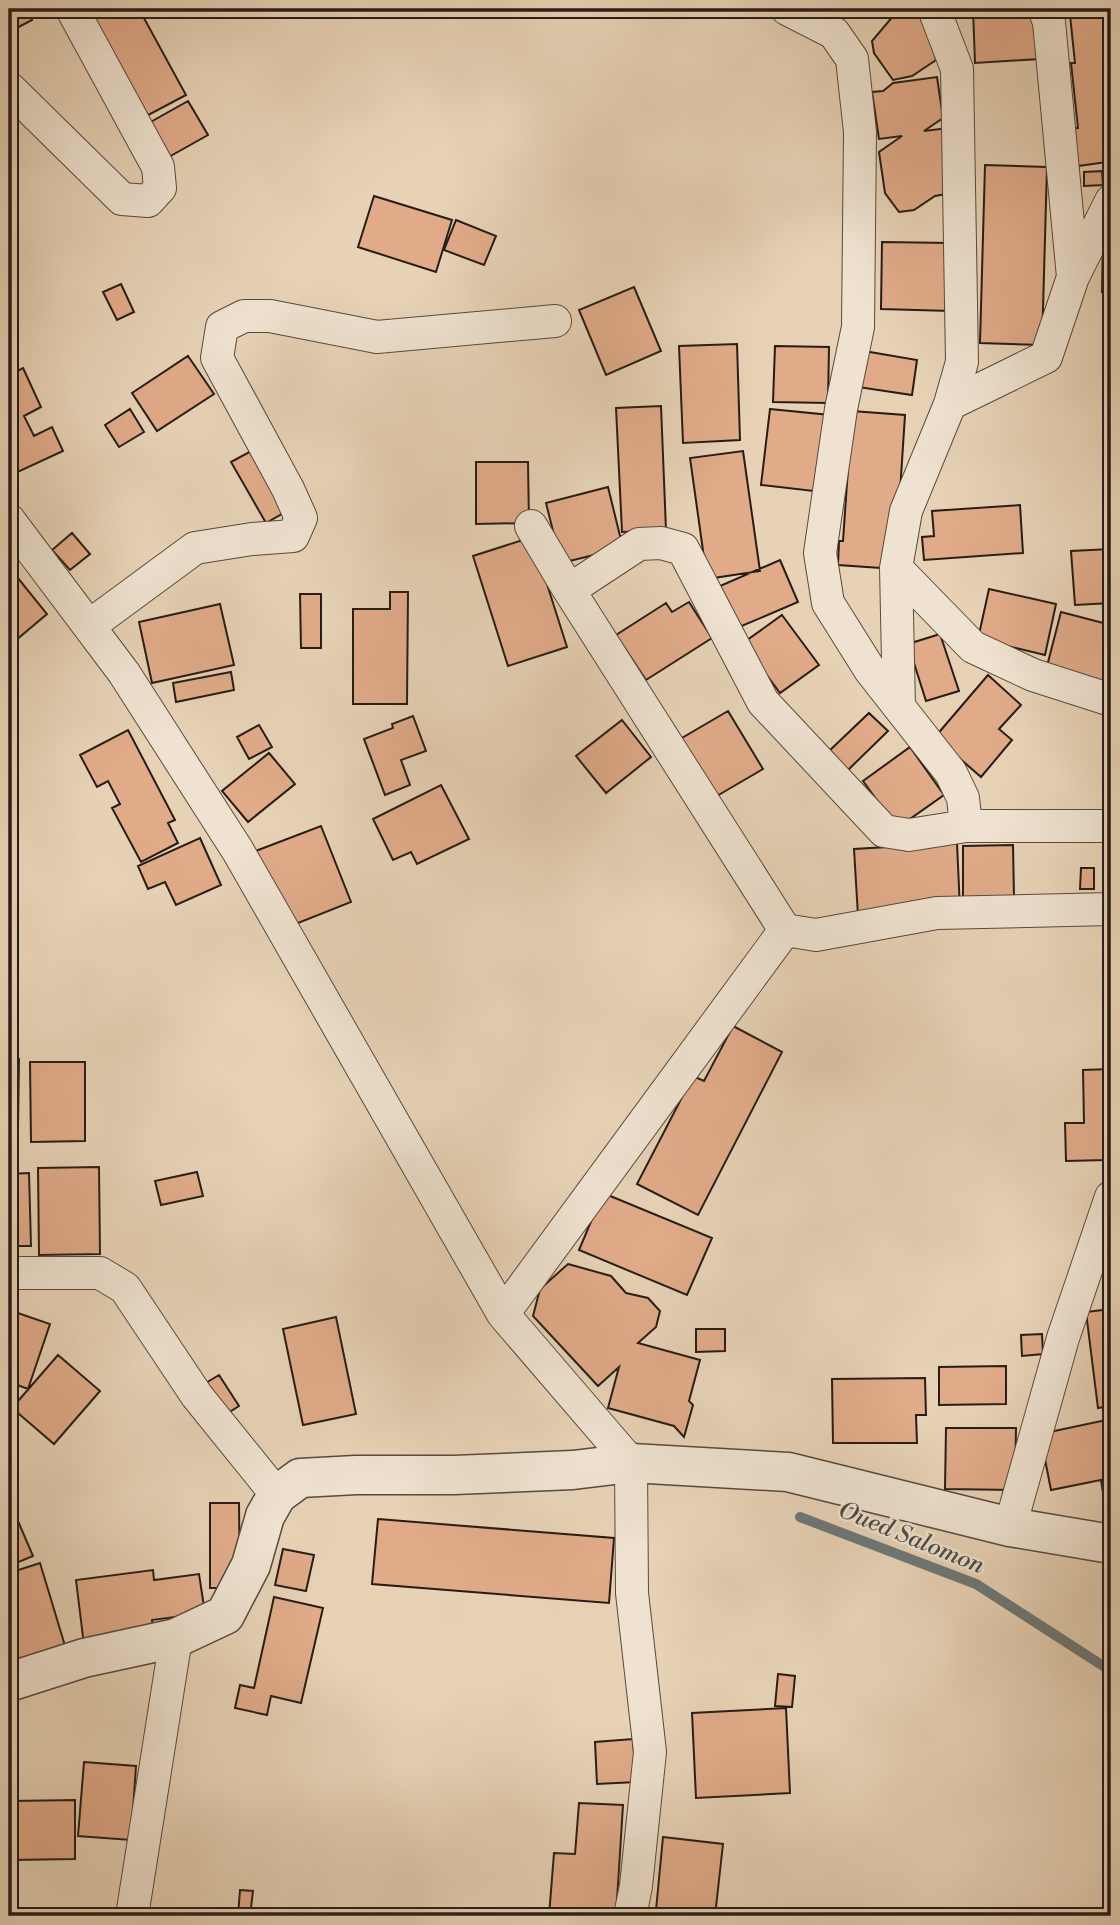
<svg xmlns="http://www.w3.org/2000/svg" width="1120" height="1925" font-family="'Libre Bodoni',serif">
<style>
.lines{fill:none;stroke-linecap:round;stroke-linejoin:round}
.stream{stroke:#6d7878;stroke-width:10}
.building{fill:#e1ab8a;stroke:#271d16;stroke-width:2}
.minor-casing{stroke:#574a3e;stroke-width:34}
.tertiary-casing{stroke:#574a3e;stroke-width:41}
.minor{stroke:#efe2d0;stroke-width:32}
.tertiary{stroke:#efe2d0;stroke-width:38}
.labels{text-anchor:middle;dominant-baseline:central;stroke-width:5;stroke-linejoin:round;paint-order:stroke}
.water-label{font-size:24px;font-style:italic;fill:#4a4b47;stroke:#efe2d0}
</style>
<rect width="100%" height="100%" fill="#e7d2b6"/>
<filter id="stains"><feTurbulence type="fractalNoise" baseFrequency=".00286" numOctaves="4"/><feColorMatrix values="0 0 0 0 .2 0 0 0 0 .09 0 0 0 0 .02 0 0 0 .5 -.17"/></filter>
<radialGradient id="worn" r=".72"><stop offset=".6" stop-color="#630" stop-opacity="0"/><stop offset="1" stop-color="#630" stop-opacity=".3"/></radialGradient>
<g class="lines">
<path class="stream" d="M800 1517 976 1584 1111 1671"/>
</g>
<path class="building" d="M9 9H27L32 20 9 32Z
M79 9H139L186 95 139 120Z
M899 9H929L936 60 912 76 893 80 874 53 872 41Z
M998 9H1038L1040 59 975 63 973 10Z
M1111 10V141L1104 142 1107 162 1078 166 1074 128H1078L1071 63H1075L1070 15Z
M937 77 943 118 924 131 948 128 957 192 935 196 914 210 899 212 885 193 879 152 902 136 879 139 872 92 883 91 893 83Z
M188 101 208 135 167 158 147 124Z
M985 165 1047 167 1042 345 980 343Z
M1102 171 1103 185 1084 186V172Z
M374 196 452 220 436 272 358 247Z
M456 220 496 236 484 265 444 250Z
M1103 235H1111V292H1102Z
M882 242 952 243 951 311 881 309Z
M121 284 134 312 117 320 103 292Z
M634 287 661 351 606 375 579 310Z
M737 344 740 440 683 443 679 346Z
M775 346 829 347 828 403 773 402Z
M864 351 917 360 912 395 858 387Z
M188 356 214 394 157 431 132 393Z
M23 368 41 407 24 416 34 436 52 427 63 451 9 476V425L16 421 9 405V375Z
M661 406 666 530 622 532 616 408Z
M130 409 144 432 119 447 105 425Z
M770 409 830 415 822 492 761 485Z
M852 411 905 415 895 569 838 565 839 541H843Z
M253 450 287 511 266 523 231 462Z
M743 451 760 571 707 579 690 458Z
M476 462H528L529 523 476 524Z
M608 487 623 548 561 563 546 503Z
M1020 505 1023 553 924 560 922 537 934 536 932 511Z
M72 533 90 554 70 570 52 550Z
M532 537 567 647 508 666 473 556Z
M1111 549V603L1075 605 1071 551Z
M780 560 798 602 737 628 720 586Z
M9 567 47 614 9 646Z
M989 589 1056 604 1045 655 978 639Z
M390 592H408L407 704H353V609H390Z
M300 594H321V648H301Z
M689 602 712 638 646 680 616 635 666 603 672 612Z
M220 604 234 665 152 683 139 622Z
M1061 612 1111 625V665L1106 685 1046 670Z
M782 615 819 665 780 693 743 643Z
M940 634 959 691 926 701 908 644Z
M231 672 234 690 176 702 173 683Z
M988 675 1021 705 999 729 1012 740 981 777 935 737Z
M728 711 763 769 710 800 675 742Z
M869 713 888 731 847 771 828 752Z
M413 716 426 751 401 760 410 785 385 795 364 739 393 728 392 724Z
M622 720 651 757 606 793 576 756Z
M259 725 272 747 249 759 237 737Z
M128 730 175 820 168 823 178 843 141 862 112 808 120 804 108 781 97 787 80 755Z
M910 747 944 795 897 828 863 781Z
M269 753 295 784 248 822 222 791Z
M441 785 469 839 417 864 411 852 393 860 373 819Z
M321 826 351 902 283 929 253 852Z
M200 838 221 885 176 905 165 882 148 889 138 866Z
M957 843 960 910 858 916 854 849Z
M1013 845 1014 897 963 898V846Z
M1081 868H1094V889H1080Z
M733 1026 782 1052 698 1215 637 1184 693 1076 704 1081Z
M9 1058 19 1059 18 1126H9Z
M30 1062H85V1141L31 1142Z
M1111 1069V1132H1105L1106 1160 1066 1161 1065 1123H1084L1083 1070Z
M99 1167 100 1254 39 1255 38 1168Z
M197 1172 203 1196 161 1205 155 1181Z
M29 1173 31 1246H9V1174Z
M603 1193 712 1238 687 1295 579 1250Z
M568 1264 611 1276 626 1293 648 1298 660 1311 656 1327 638 1343 700 1360 689 1401 693 1405 684 1437 674 1426 608 1408 619 1367 598 1386 533 1316 540 1289Z
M1111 1309V1406L1098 1408 1086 1312Z
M9 1310 50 1324 28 1389 9 1382Z
M336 1317 356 1414 303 1425 283 1329Z
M696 1329H725V1351L696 1352Z
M1042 1334 1043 1354 1022 1356 1021 1335Z
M58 1355 100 1391 54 1444 12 1408Z
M1006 1366V1404L939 1405V1367Z
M219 1375 239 1406 223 1416 204 1384Z
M925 1378 926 1415H916L917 1443H833L832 1379Z
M1111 1419V1491L1103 1493 1101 1480 1051 1490 1040 1434Z
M946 1428H1016L1015 1490 945 1489Z
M1103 1496H1111V1529L1105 1530Z
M9 1500 33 1556 9 1566Z
M210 1503H239L240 1588H210Z
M378 1519 614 1538 609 1603 372 1584Z
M283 1549 314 1555 306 1591 275 1585Z
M40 1563 66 1649 9 1667V1573Z
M153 1570 154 1580 199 1574 205 1613 152 1620 155 1636 84 1645 76 1580Z
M274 1597 323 1608 301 1703 271 1696 267 1715 235 1708 240 1685 254 1688Z
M778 1674 795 1676 792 1707 775 1706Z
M786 1708 790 1793 696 1798 692 1713Z
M633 1739 636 1782 597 1784 595 1742Z
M84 1762 136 1766 131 1840 78 1836Z
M75 1800V1859L12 1860 11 1801Z
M579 1803 623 1805 616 1916H549L554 1853 575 1854Z
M663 1837 723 1844 715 1916 656 1910Z
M240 1890 253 1891 250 1916H238Z"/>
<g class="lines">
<g class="minor-casing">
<path id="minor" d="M1044 9 1049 22 1073 277
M9 88 122 199 148 201 160 188 158 167 72 9
M950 404 1046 357 1073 277 1111 201
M9 520 124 673 238 851 503 1314 631 1463 632 1593 650 1752 636 1886 630 1916
M531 526 569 590 785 930 816 935 937 913 1111 909
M896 568 973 647 1033 675 1111 700
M569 590 639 544 661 543 683 549 763 702 884 831 909 835 966 826 963 798 951 773 870 670 828 603 820 553 841 409 858 327 860 132 852 59 834 33 787 9
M89 626 195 548 252 539 293 536 301 518 288 489 217 358 222 327 244 316H270L377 337 555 321
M899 707 896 568 906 511 950 404 962 362 957 69 934 9
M966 826H1111
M9 1273H100L125 1288 197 1396 277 1495
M503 1314 785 930
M1010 1527 1063 1338 1111 1197
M132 1916 176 1638"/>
</g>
<g class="tertiary-casing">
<path id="tertiary" d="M9 1682 84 1658 176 1638 225 1615 251 1565 265 1516 277 1495 300 1478 356 1475H454L573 1470 631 1463 788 1472 1010 1527 1111 1544"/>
</g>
<use href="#minor" class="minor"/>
<use href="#tertiary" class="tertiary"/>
</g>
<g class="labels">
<g class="water-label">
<text transform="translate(911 1538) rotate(22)">Oued Salomon</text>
</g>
</g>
<rect width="1120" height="1925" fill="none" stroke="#e7d2b6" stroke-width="35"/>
<rect x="10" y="10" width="1099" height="1904" fill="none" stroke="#271d16" stroke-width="3.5"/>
<rect x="18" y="18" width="1085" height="1890" fill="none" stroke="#271d16" stroke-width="2"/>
<rect width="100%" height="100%" filter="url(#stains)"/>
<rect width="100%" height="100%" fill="url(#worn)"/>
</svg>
